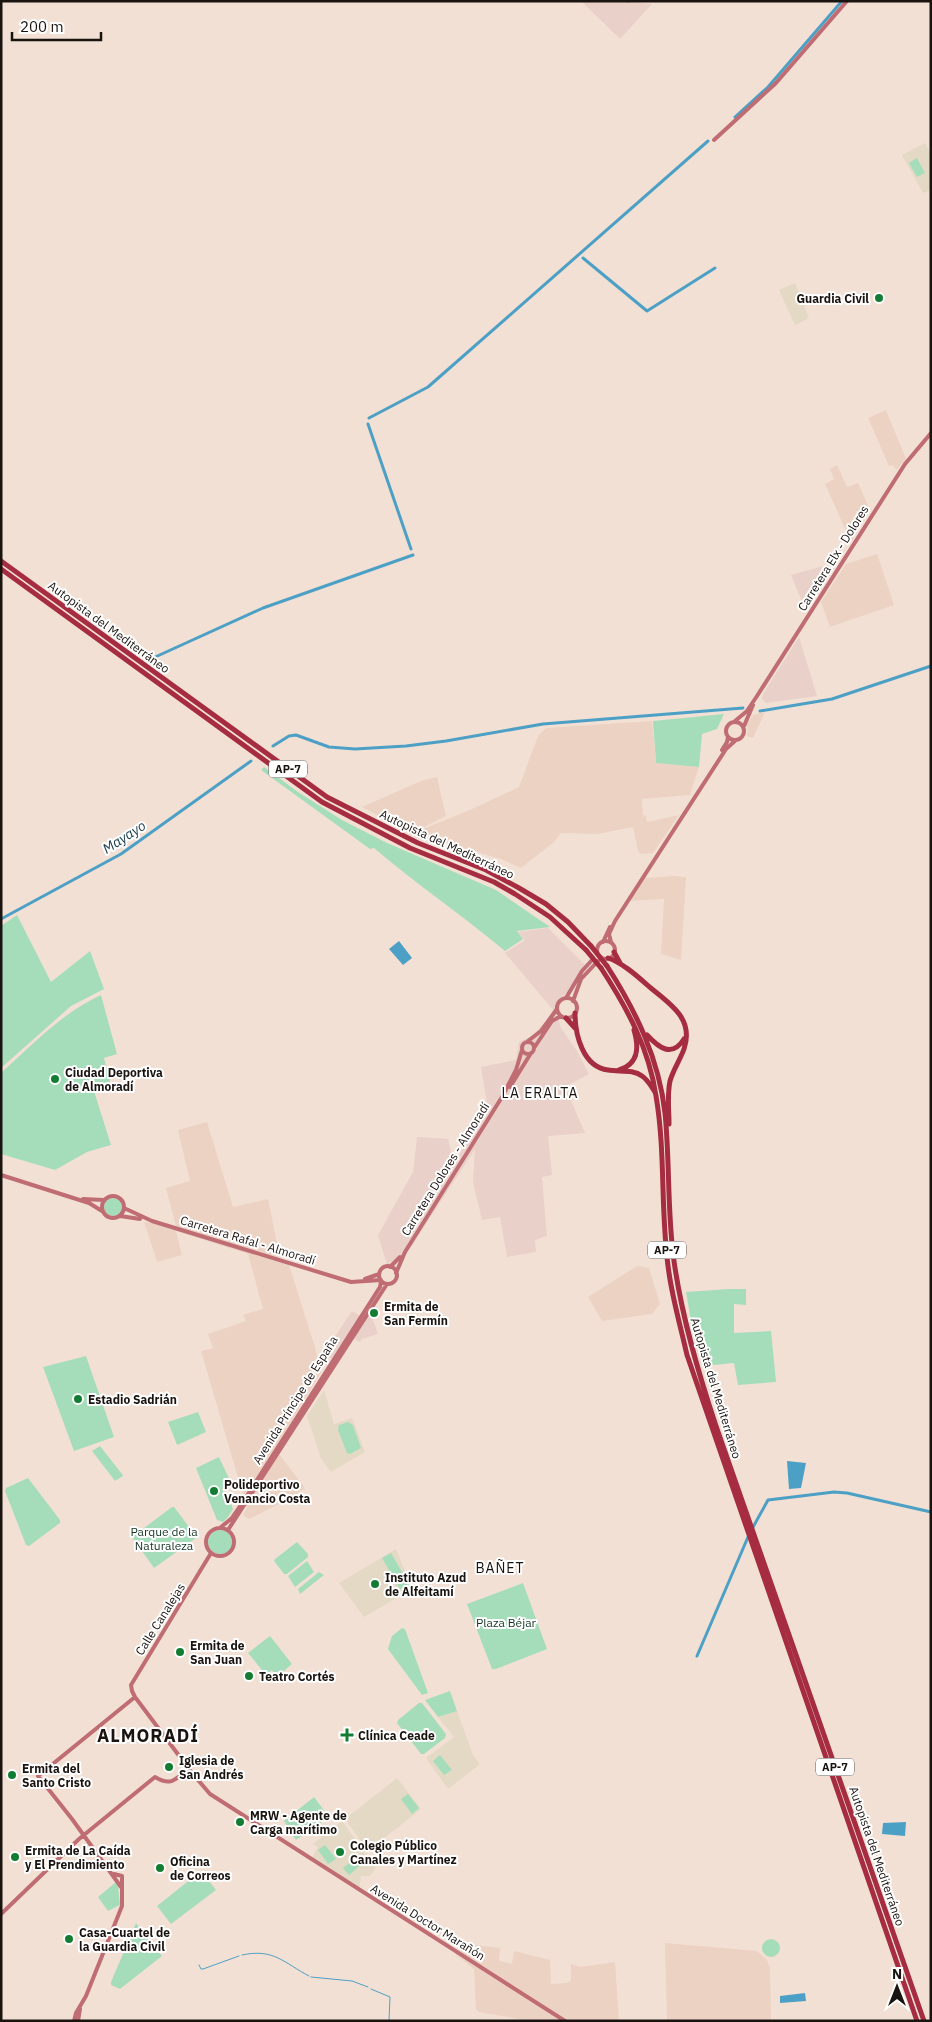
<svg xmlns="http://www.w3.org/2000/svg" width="932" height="2022" font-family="'IBM Plex Sans',sans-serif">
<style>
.commercial{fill:#e9d0c8}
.built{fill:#ecd2c2}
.education{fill:#e3d9c4}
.green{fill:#a5ddbb}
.water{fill:#4da0c5}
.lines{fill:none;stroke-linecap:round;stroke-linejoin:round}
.stream{stroke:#4da0c5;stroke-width:1}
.canal{stroke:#4da0c5;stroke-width:3}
.secondary{stroke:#bf6c73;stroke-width:4}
.highway{stroke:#a62c42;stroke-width:5}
.highway-bridge{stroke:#a62c42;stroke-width:5}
.poi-dot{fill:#127d32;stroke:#fff;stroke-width:2}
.labels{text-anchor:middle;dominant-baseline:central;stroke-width:4;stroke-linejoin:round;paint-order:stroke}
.shield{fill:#fff;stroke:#5f5a58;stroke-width:1}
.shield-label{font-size:11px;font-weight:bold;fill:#1a1410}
.poi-label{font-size:12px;font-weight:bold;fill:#1a1410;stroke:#fff;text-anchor:start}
.street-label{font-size:12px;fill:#1a1410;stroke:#fff}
.park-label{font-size:12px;fill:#143524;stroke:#fff}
.water-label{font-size:14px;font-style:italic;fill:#1e4353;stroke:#fff}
.neighbourhood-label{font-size:14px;letter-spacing:1px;fill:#1a1410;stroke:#fff}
.district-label{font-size:18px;font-weight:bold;letter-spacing:1px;fill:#1a1410;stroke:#fff}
</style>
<rect width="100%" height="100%" fill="#f3e0d4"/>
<path class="commercial" d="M581 1H620L652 4 620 39Z
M838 562 806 611 791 575Z
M799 637 817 696 766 703 762 699 763 694Z
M548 928 585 965 568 992 559 999 555 1008 561 1028 577 1051 589 1074 565 1087 585 1133 548 1136 552 1175 542 1177 547 1236 535 1240 536 1252 507 1257 500 1217 482 1220 473 1182 475 1149 413 1244 402 1256 387 1265 378 1235 413 1172 417 1137 448 1139 454 1163 488 1109 481 1067 516 1060 519 1042 532 1036 546 1021 553 1010 505 953 525 940 518 932Z
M352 1311 365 1319 370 1311 378 1334 362 1339 360 1342 347 1335 332 1359 323 1354Z"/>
<path class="built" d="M886 410 906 459 896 470 893 465 889 466 868 418Z
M837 465 847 487 858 483 870 510 851 542 825 484 834 479 830 469Z
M877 554 894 605 830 627 821 602 846 564Z
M765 712 753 738 747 736 748 731 746 725 753 715Z
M652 721 656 763 699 767 690 795 642 799 643 815 646 816 647 822 679 815 653 853 641 854 638 851 633 827 597 834 561 833 554 842 521 868 501 859 420 836 418 831 472 809 519 787 538 736 546 728Z
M437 777 446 816 412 833 362 807 421 781Z
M674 876 686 877 681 960 661 954 664 899 629 901 645 878Z
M207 1122 233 1207 268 1199 280 1258 289 1265 314 1344 321 1372 275 1449 305 1488 291 1498 249 1519 243 1515 247 1508 201 1351 213 1348 208 1334 246 1321 243 1315 263 1309 248 1254 176 1231 182 1255 157 1262 144 1222 176 1226 166 1188 190 1181 178 1130Z
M637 1266 649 1268 660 1304 652 1314 602 1321 588 1297Z
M665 1943 757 1951 767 1960 770 1968 771 2021H667Z
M467 1944 500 1948 499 1961 512 1964 514 1951 550 1960 551 1984 566 1983 571 1981V1964L580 1967 615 1962 619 2021H531L479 2012 476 2009 474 1969 456 1955 463 1945Z"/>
<path class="education" d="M925 143 931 154V190L923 193 902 155Z
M795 283 809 318 795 325 779 290Z
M324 1390 334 1424 352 1418 365 1452 331 1472 319 1456 320 1455 307 1416Z
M396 1549 412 1589 364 1617 339 1583Z
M457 1711 473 1755 480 1764 448 1789 426 1758 454 1737 438 1717Z
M397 1778 421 1809 368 1851 345 1819Z
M342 1821 376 1868 370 1876H361L359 1889 312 1858 318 1847 313 1844Z"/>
<path class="green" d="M917 158 925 173 917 177 909 163Z
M724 714 717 729 702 734 699 767 656 763 653 721Z
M264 767 298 792 342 820 387 843 496 890 550 927 517 931 523 939 505 951C462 915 416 884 374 848L370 849 261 770Z
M17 915 51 982 90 951 104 989 71 1006 1 1068V926Z
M101 995 117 1054 104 1058 111 1086 94 1091 111 1145 87 1152 55 1170 1 1154V1073C33 1044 62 1013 101 995Z
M104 1207a9 9 0 1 1 18 0a9 9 0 1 1-18 0Z
M729 1289H746V1305L734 1304V1333L771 1331 776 1382 738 1385 734 1363 704 1366 691 1321 686 1292Z
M86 1356 114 1437 74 1451 43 1367Z
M198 1412 206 1432 177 1445 168 1422Z
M348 1422 353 1425 361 1448 350 1454 347 1453 338 1430 339 1425Z
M100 1446 122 1474 123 1476 115 1481 92 1451Z
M219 1457 232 1485 222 1489 228 1505 231 1504 233 1509 228 1517 223 1522 217 1520 196 1468Z
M28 1478 60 1520V1523L29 1546 26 1545 5 1491 6 1488Z
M172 1507H174L196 1536V1538L154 1568 132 1537Z
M208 1542a12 12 0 1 1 24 0a12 12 0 1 1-24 0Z
M297 1542 308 1554V1557L287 1574H284L274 1561 275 1559Z
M391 1553 409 1584 400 1589 382 1558Z
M307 1561 314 1572 295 1587 288 1576Z
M319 1572 324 1575 300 1594 298 1589Z
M523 1583 547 1649 496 1669H492L467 1604Z
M402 1628 405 1629 428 1693 422 1695 388 1649 392 1636Z
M270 1636 292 1664 277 1677 272 1670 266 1675 248 1653Z
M450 1691 457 1711 438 1717 425 1700Z
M419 1703H422L446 1734 445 1738 424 1754H421L397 1723 398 1720Z
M440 1755 452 1770 444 1775 433 1761Z
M408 1794 419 1808 412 1814 401 1799Z
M314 1797 329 1817 296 1840 284 1821Z
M325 1845 336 1859 328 1864 318 1850Z
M358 1857 363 1863 349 1875 343 1868Z
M201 1871 216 1890 171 1924 157 1906Z
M116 1882 118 1885 120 1905 108 1911 98 1897Z
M136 1923 162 1956 120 1989 111 1985V1982Z
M762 1948a9 9 0 1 1 18 0a9 9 0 1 1-18 0Z"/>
<path class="water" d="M399 941 412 958 403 965 389 949Z
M787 1461 806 1463 801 1488 789 1489Z
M906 1822 905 1836 882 1834 883 1823Z
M805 1993 806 2001 780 2003V1996Z"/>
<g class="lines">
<path class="stream" d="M625 1 629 2
M242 1955C274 1948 284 1963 309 1976
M199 1965 201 1969H203L239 1956
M311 1977 352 1981 368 1987
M371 1989 390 1997 389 2021"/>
<path class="canal" d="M735 117 768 87 842 1
M583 258 647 311 715 268
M369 418 428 387 708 141
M368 424 411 549
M153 658 263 608 413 555
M760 711 832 699 931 666
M273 746 289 736 296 735 329 747 355 749 406 746 446 741 543 724 743 708
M1 919 121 854 251 761
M752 1529 768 1500 834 1492 847 1493 931 1512
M697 1656 748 1537"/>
<path class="secondary" d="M714 140 776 83 847 1
M735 721 747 711 757 696 905 464 931 433
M726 731a9 9 0 1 1 18 0a9 9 0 1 1-18 0Z
M744 726 753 705
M722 750 727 742 728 737
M597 950a9 9 0 1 1 18 0a9 9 0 1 1-18 0Z
M603 942 610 927
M611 942 609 934 615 921 726 749 736 740
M566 998 582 971 593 959
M557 1008a10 10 0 1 1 20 0a10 10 0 1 1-20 0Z
M573 1001 581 979 598 961
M528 1041 541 1031 557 1009
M522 1048a6 6 0 1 1 12 0a6 6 0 1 1-12 0Z
M534 1048 552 1021 561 1016
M510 1087 531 1053
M1 1175 89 1203 102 1211
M102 1207a11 11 0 1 1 22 0a11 11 0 1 1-22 0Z
M83 1199 104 1200
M124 1208 152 1221 351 1282 381 1280
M120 1216 140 1219
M379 1275a9 9 0 1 1 18 0a9 9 0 1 1-18 0Z
M390 1267 400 1257
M396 1273 405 1252 502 1097 516 1070 522 1050
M365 1279 379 1274
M221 1527 232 1518 243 1502 380 1287 381 1281
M206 1542a14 14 0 1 1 28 0a14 14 0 1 1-28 0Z
M228 1530 387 1284
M211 1553 131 1685 132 1691 135 1697 192 1773 210 1794 565 2021
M121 1887 72 1819 38 1776 135 1697
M1 1914 79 1839 155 1777C172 1787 175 1779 189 1769
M74 2021 76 2013 86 1996 122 1906V1876L114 1874
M78 2021 80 2009"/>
<path class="highway" d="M1 561 327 797 418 843 486 870 519 888 546 904 568 922 591 946
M1 569 322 802 410 848 494 882 515 894 550 917 586 950
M614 952 620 963
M608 958C625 964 639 978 652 989 672 1005 694 1020 684 1049 680 1060 673 1070 670 1081 667 1095 669 1110 669 1124
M607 966C636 1011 659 1059 665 1113 670 1162 667 1212 674 1261 682 1318 698 1372 716 1426L924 2021
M601 968C627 1008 649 1048 656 1096 666 1154 660 1215 669 1273 673 1301 681 1328 687 1355L917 2021
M575 1013C575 1035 583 1067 608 1070 619 1072 633 1069 642 1076 648 1080 651 1086 655 1092
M566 1018 575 1028
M647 1035C659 1048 672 1058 684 1039
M619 1070C639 1064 639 1047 634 1030"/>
<path class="highway-bridge" d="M591 946 607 966
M586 950 601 968"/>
</g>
<g class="poi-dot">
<circle cx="879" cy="298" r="5"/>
<circle cx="55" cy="1079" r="5"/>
<circle cx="374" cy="1313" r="5"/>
<circle cx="78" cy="1399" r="5"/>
<circle cx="214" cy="1491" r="5"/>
<circle cx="375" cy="1584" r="5"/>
<circle cx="180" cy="1652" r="5"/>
<circle cx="249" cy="1676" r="5"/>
<path d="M344.5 1727.5h5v5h5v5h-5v5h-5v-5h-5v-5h5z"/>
<circle cx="169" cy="1767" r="5"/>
<circle cx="12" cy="1775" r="5"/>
<circle cx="240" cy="1822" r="5"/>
<circle cx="340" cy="1852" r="5"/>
<circle cx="15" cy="1857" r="5"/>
<circle cx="160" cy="1868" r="5"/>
<circle cx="69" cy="1939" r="5"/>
</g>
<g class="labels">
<g class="shield">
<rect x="269" y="760.5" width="38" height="17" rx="4"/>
<rect x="648" y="1241.5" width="38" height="17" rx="4"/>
<rect x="816" y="1758.5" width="38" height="17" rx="4"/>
</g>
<g class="shield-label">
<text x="288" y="769">AP-7</text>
<text x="667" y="1250">AP-7</text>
<text x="835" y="1767">AP-7</text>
</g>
<g class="poi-label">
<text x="869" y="298" text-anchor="end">Guardia Civil</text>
<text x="65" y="1072">Ciudad Deportiva<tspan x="65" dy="14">de Almoradí</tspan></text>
<text x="384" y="1306">Ermita de<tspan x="384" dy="14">San Fermín</tspan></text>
<text x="88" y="1399">Estadio Sadrián</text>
<text x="224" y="1484">Polideportivo<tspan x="224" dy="14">Venancio Costa</tspan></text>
<text x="385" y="1577">Instituto Azud<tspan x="385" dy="14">de Alfeitamí</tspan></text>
<text x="190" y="1645">Ermita de<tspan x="190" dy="14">San Juan</tspan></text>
<text x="259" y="1676">Teatro Cortés</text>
<text x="358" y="1735">Clínica Ceade</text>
<text x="179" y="1760">Iglesia de<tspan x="179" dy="14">San Andrés</tspan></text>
<text x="22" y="1768">Ermita del<tspan x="22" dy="14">Santo Cristo</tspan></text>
<text x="250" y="1815">MRW - Agente de<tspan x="250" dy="14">Carga marítimo</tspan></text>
<text x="350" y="1845">Colegio Público<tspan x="350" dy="14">Canales y Martínez</tspan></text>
<text x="25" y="1850">Ermita de La Caída<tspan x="25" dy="14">y El Prendimiento</tspan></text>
<text x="170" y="1861">Oficina<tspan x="170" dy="14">de Correos</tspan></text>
<text x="79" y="1932">Casa-Cuartel de<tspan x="79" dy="14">la Guardia Civil</tspan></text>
</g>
<g class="street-label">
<text transform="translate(833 558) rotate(-58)">Carretera Elx - Dolores</text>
<text transform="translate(109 627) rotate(36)">Autopista del Mediterráneo</text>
<text transform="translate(447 844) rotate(25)">Autopista del Mediterráneo</text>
<text transform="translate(445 1169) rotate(-58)">Carretera Dolores - Almoradí</text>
<text transform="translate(248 1240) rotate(17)">Carretera Rafal - Almoradí</text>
<text transform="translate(716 1388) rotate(73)">Autopista del Mediterráneo</text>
<text transform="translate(295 1400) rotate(-58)">Avenida Príncipe de España</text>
<text transform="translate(160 1619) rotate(-58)">Calle Canalejas</text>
<text transform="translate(877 1856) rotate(71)">Autopista del Mediterráneo</text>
<text transform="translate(428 1922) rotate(32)">Avenida Doctor Marañón</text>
</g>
<g class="park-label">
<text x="164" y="1531">Parque de la<tspan x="164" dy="14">Naturaleza</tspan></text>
<text x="506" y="1622">Plaza Béjar</text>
</g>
<g class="water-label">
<text transform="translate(124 837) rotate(-33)">Mayayo</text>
</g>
<g class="neighbourhood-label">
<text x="540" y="1093">LA ERALTA</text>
<text x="500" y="1568">BAÑET</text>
</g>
<g class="district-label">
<text x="148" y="1735">ALMORADÍ</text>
</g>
</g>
<rect width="932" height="2022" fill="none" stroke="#1a1410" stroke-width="5"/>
<g transform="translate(897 1987)" stroke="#ffffff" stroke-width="4" paint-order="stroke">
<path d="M0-4L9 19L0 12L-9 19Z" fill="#1a1410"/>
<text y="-8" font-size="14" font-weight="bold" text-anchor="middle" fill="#1a1410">N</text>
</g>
<path d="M12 32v8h89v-8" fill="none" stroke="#1a1410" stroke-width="2.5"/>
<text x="20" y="32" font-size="15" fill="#1a1410" stroke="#ffffff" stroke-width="4" paint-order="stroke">200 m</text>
</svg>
